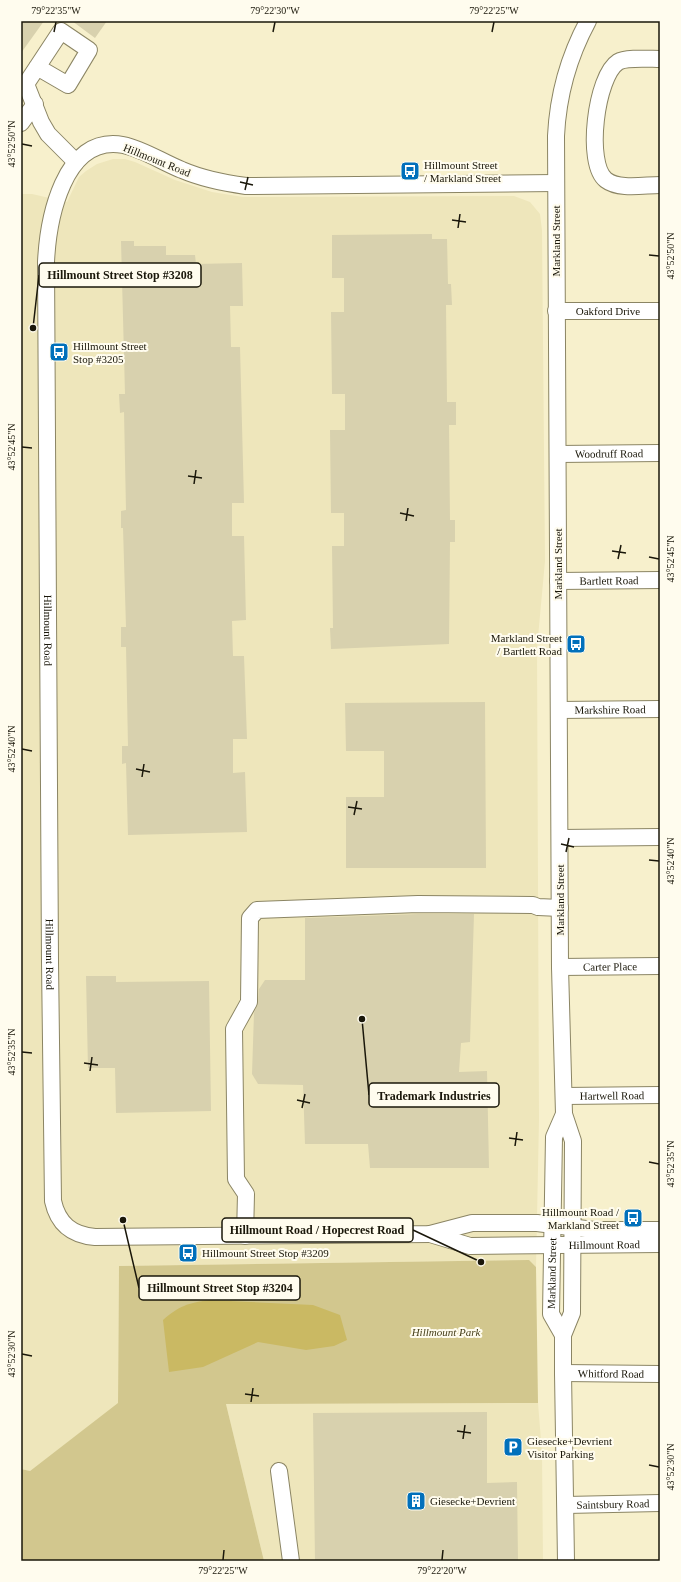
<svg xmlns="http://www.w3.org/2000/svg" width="681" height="1582" font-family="Georgia,serif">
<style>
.built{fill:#eee6bb}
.green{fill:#d2c78e}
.water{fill:#cab963}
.building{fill:#d8d1ae}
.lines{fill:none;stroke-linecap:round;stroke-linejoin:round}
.minor-casing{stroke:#8b8564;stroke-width:18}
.minor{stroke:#fff;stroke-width:16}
.ticks{fill:none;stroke:#1a170a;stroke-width:1.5}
.labels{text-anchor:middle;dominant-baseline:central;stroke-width:4;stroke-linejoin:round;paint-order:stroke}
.street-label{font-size:11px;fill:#1a170a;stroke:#fffcee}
.poi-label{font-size:11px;fill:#1a170a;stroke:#fffcee;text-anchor:start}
.park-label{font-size:11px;font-style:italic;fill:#48401b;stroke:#fffcee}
.leader{fill:none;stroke:#1a170a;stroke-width:1.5}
.callout-dot{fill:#1a170a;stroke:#fffcee;stroke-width:1.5}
.callout{fill:#fffcee;stroke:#1a170a;stroke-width:1.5}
.callout-label{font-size:12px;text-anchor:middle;font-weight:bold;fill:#1a170a}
.neatline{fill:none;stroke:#1a170a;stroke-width:1.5}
.ticks-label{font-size:10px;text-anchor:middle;fill:#1a170a}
</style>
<rect width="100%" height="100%" fill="#f7f0cc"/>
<path class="built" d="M113 159H125L135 162 175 180 212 192 243 197 514 196 530 202 540 214 542 230 545 561 537 648 539 1119 536 1267 528 1260 119 1266 118 1404 30 1471 21 1469V194H32L67 202 79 177 86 171 97 164Z
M538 1403 542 1453 543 1561H264L226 1404Z"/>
<path class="green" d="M529 1260 536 1267 538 1403 226 1404 264 1561H21V1469L30 1471 118 1403 119 1266Z"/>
<path class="water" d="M209 1300 313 1305 340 1315 347 1340 334 1346 306 1350 258 1342 203 1367 169 1372 163 1320C179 1306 188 1303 209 1300Z"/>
<path class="building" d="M21 21H44L21 53Z
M72 21H107L95 38Z
M432 234V239H447L448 284H451L452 305H446L447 402H456V425H449L450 520H455V542H450L449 644 331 649 330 628H333L332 546H344V513H331L330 430H345V394H332L331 312H344V278H332V235Z
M121 241H134V246H166V255H195L196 264 242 263 243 306H230L231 347H240L244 503H232V536H244L246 620 232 621 233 656H244L247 739H233V773L245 772 247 832 128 835 126 763 122 764V746H128L126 647H121V627H126L123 528H121V511L126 510 124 412 120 413 119 394H125Z
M485 702 486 868H346V797H384V751H346L345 703Z
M418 914H474L470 1042 461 1043 459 1072 487 1071 489 1168H370L368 1144H305L303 1085 258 1084 252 1074 254 1013 258 1002 259 989 265 980H305V918Z
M86 976H116V982L209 981 211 1111 116 1113 115 1068H88Z
M487 1412V1483L517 1482 518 1561H315L313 1413Z"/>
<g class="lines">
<g class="minor-casing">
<g id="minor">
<path d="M660 59C650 59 626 57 618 62 596 76 585 164 606 180 619 190 644 185 660 185"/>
<path d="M37 67 68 85 89 50 61 31 26 84 41 122 48 134 76 162"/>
<path d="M21 123 35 104"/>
<path id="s1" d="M556 183 246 186C224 183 203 179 182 170 162 162 143 149 123 145 63 134 48 221 46 262L50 962 53 1201C58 1224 72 1235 95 1237L430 1234 472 1223H537L594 1230H660"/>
<path id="s2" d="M556 311H660"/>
<path id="s3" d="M558 454 660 453"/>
<path id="s4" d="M558 581 660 580"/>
<path id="s5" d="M559 710 660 709"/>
<path d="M560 838 660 837"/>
<path id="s6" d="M560 967 660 966"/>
<path id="s7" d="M564 1096 660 1095"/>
<path id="s8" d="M430 1234 470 1246 660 1244"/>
<path d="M245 1236 246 1194 236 1179 234 1029 249 1002 250 918 257 910 418 904 533 905 538 907 560 908"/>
<path id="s9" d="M563 1335 551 1314 554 1137 564 1114"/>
<path id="s10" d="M563 1373 660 1374"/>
<path d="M279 1471 291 1561"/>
<path id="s11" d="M566 1505 660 1503"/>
<path d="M566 1561 563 1373V1335L572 1313 573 1141 564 1114 560 967 556 136C558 94 568 58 588 21"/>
</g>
</g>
<use href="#minor" class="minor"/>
</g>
<path class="ticks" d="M54 32 56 22M273 32 275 22M492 32 494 22M22 144 32 146M240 182 253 185M245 190 248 177M452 220 466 222M458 228 460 214M649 255 659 256M22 447 32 448M188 476 202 478M194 484 196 470M400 513 414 516M406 521 408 508M612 551 626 553M649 557 659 559M618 559 621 545M22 749 32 751M136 769 150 772M142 777 144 764M348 807 362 809M354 815 357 801M561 844 574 847M566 852 569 838M649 860 659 861M22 1052 32 1053M84 1063 98 1065M90 1071 92 1057M297 1100 310 1103M302 1108 305 1094M509 1138 523 1140M515 1146 517 1132M649 1162 659 1164M22 1354 32 1356M245 1394 259 1396M251 1402 253 1388M457 1431 471 1433M463 1439 465 1425M649 1465 659 1467M223 1560 224 1550M442 1560 443 1550"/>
<defs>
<g id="bus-square" transform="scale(1)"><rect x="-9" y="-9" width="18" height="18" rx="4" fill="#0170bb" stroke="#fffcee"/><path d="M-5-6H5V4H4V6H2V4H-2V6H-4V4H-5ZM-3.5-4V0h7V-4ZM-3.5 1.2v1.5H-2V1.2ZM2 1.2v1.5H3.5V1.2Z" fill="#fff"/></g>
<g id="parking-square" transform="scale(1)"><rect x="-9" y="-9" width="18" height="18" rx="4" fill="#0170bb" stroke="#fffcee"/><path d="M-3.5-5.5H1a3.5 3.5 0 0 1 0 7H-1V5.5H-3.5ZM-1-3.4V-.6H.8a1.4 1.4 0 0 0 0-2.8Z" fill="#fff"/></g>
<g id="building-square" transform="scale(1)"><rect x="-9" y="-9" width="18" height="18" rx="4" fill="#0170bb" stroke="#fffcee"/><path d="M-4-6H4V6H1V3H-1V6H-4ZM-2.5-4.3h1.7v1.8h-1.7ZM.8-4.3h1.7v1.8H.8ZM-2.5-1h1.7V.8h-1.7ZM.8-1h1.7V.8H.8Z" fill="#fff"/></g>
</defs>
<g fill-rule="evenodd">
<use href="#bus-square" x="410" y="171"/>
<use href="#bus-square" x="59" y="352"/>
<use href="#bus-square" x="576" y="644"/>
<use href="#bus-square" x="633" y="1218"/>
<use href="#bus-square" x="188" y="1253"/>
<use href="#parking-square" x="513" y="1447"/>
<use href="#building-square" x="416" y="1501"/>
</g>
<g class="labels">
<g class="street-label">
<text transform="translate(157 160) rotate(22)">Hillmount Road</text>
<text transform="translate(556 241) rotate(-90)">Markland Street</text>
<text stroke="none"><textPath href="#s2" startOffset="52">Oakford Drive</textPath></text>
<text stroke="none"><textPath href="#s3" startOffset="51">Woodruff Road</textPath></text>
<text transform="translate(558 564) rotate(-90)">Markland Street</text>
<text stroke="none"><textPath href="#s4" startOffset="51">Bartlett Road</textPath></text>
<text stroke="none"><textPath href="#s1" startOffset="967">Hillmount Road</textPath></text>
<text stroke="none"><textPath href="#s5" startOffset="51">Markshire Road</textPath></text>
<text transform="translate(560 900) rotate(-90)">Markland Street</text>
<text stroke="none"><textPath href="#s1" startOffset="1291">Hillmount Road</textPath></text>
<text stroke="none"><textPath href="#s6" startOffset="50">Carter Place</textPath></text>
<text stroke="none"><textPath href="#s7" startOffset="48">Hartwell Road</textPath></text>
<text stroke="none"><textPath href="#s8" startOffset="176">Hillmount Road</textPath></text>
<text stroke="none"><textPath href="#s9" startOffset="65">Markland Street</textPath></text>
<text stroke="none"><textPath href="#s10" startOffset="48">Whitford Road</textPath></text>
<text stroke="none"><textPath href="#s11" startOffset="47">Saintsbury Road</textPath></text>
</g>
<g class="poi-label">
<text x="424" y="165">Hillmount Street<tspan x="424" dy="13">/ Markland Street</tspan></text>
<text x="73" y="346">Hillmount Street<tspan x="73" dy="13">Stop #3205</tspan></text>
<text x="562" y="638" text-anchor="end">Markland Street<tspan x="562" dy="13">/ Bartlett Road</tspan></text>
<text x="619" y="1212" text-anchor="end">Hillmount Road /<tspan x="619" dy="13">Markland Street</tspan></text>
<text x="202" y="1253">Hillmount Street Stop #3209</text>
<text x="527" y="1441">Giesecke+Devrient<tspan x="527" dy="13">Visitor Parking</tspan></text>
<text x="430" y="1501">Giesecke+Devrient</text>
</g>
<g class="park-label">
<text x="446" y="1332">Hillmount Park</text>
</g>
</g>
<path class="leader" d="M33 328L39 275M362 1019L369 1095M481 1262L413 1230M123 1220L139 1288"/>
<g class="callout-dot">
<circle cx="33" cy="328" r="4"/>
<circle cx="362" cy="1019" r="4"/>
<circle cx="481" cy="1262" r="4"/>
<circle cx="123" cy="1220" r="4"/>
</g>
<g class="callout">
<rect x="39" y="263" width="162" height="24" rx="4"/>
<rect x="369" y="1083" width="130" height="24" rx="4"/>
<rect x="222" y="1218" width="191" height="24" rx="4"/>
<rect x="139" y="1276" width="161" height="24" rx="4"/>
</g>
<g class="callout-label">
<text x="120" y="279">Hillmount Street Stop #3208</text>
<text x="434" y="1100">Trademark Industries</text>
<text x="317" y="1234">Hillmount Road / Hopecrest Road</text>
<text x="220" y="1292">Hillmount Street Stop #3204</text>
</g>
<rect width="681" height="1582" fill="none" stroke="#fffcee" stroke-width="44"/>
<rect x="22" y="22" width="637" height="1538" class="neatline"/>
<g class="ticks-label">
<text x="56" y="14">79°22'35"W</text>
<text x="275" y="14">79°22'30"W</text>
<text x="494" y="14">79°22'25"W</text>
<text transform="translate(11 144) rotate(-90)" y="4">43°52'50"N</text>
<text transform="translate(670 256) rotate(-90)" y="4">43°52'50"N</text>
<text transform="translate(11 447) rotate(-90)" y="4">43°52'45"N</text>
<text transform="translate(670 559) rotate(-90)" y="4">43°52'45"N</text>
<text transform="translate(11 749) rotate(-90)" y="4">43°52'40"N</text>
<text transform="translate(670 861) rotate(-90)" y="4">43°52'40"N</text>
<text transform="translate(11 1052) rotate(-90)" y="4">43°52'35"N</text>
<text transform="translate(670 1164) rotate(-90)" y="4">43°52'35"N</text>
<text transform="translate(11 1354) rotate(-90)" y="4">43°52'30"N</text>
<text transform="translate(670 1467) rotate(-90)" y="4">43°52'30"N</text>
<text x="223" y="1574">79°22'25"W</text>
<text x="442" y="1574">79°22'20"W</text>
</g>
</svg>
